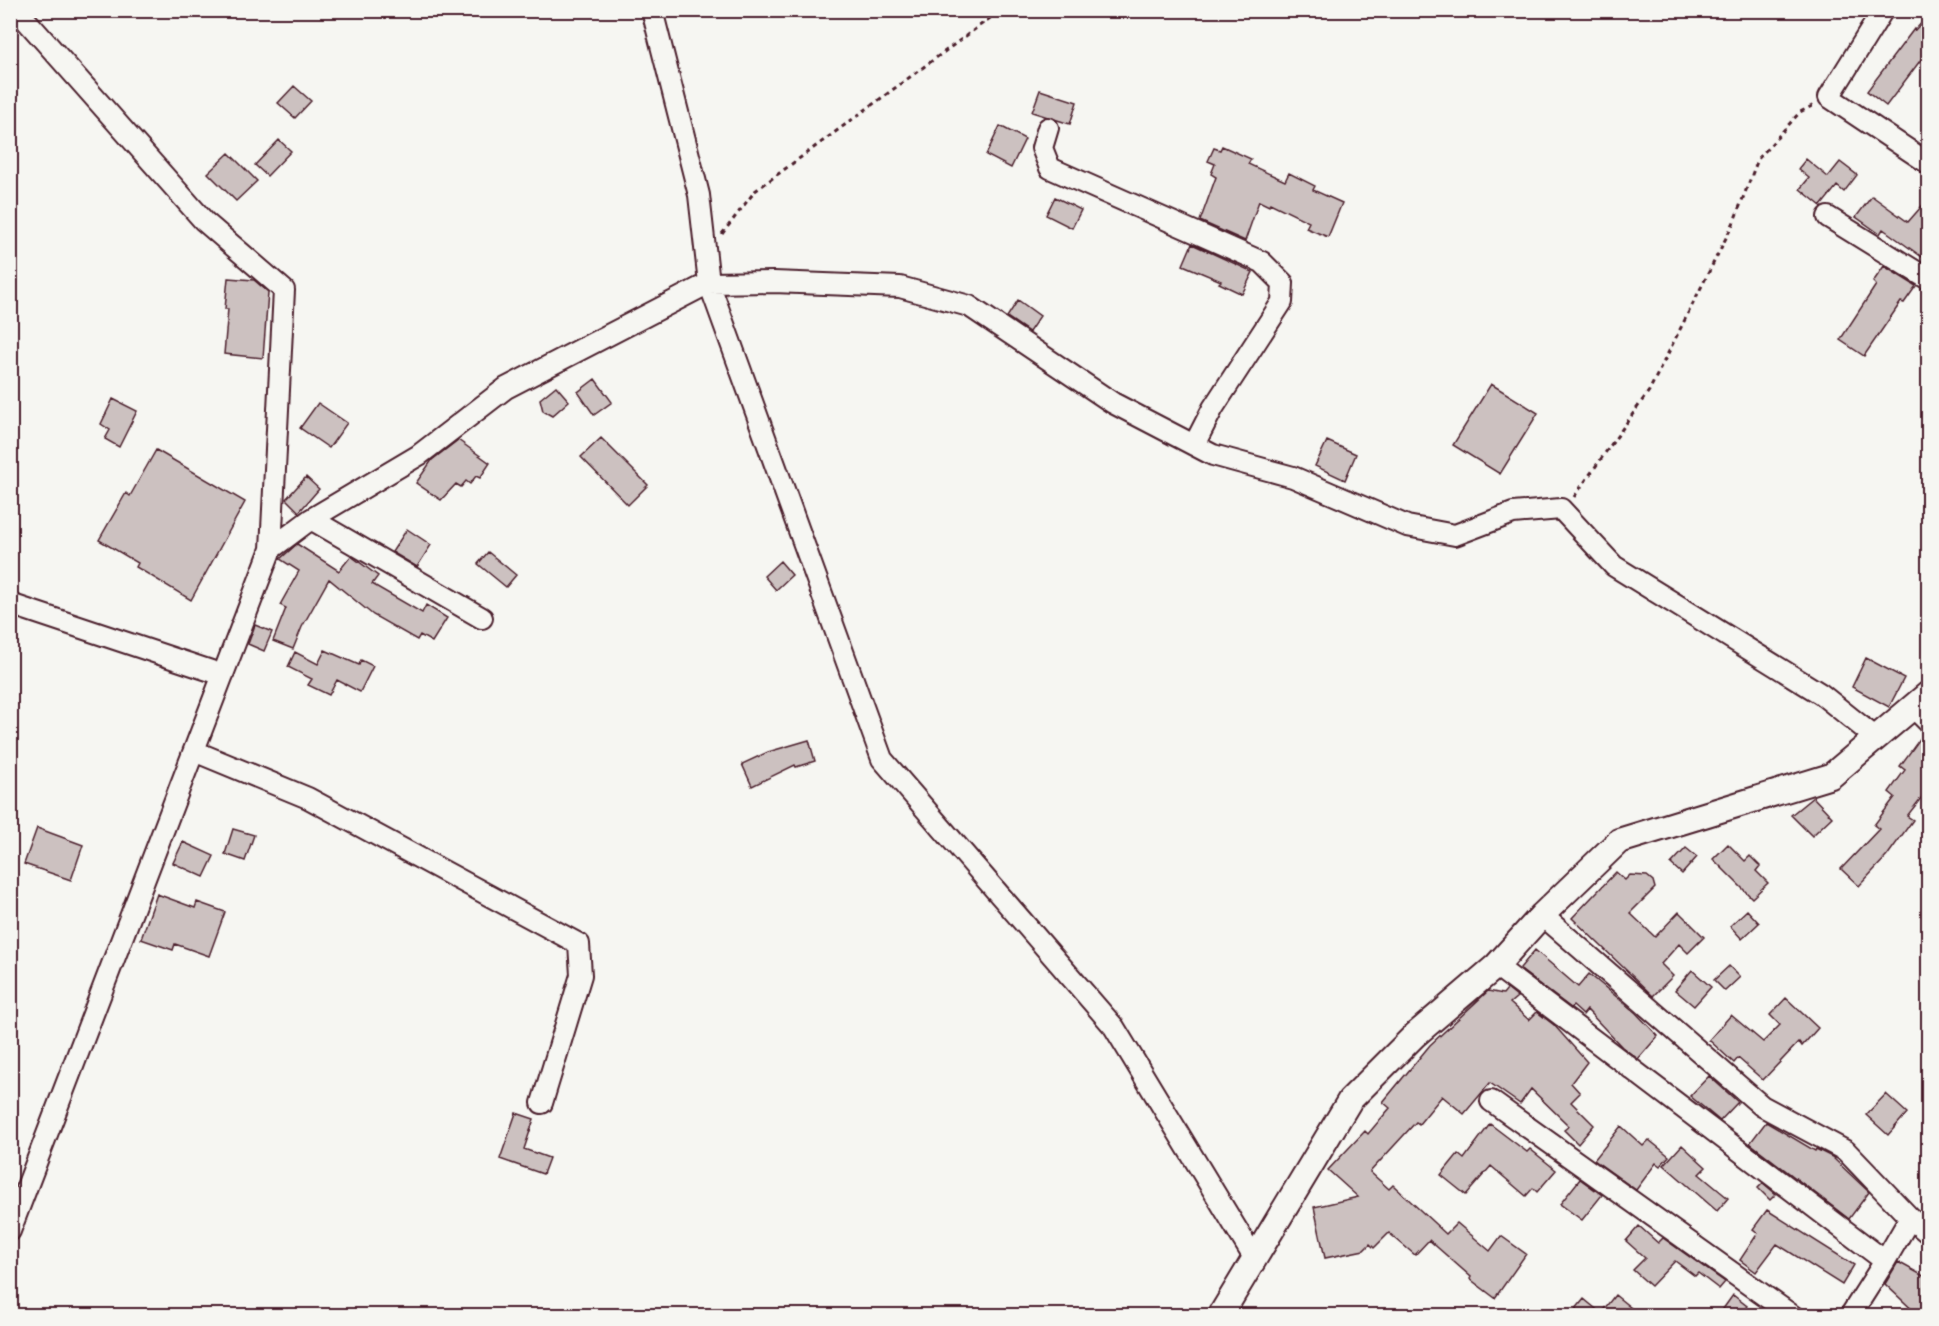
<svg xmlns="http://www.w3.org/2000/svg" width="1939" height="1326" font-family="Sriracha,sans-serif">
<style>
.building{fill:#ccc1c0;stroke:#4a1f2b;stroke-width:1.5}
.lines{fill:none;stroke-linecap:round;stroke-linejoin:round}
.minor-casing{stroke:#4a1f2b;stroke-width:24}
.tertiary-casing{stroke:#4a1f2b;stroke-width:28}
.path{stroke:#4a1f2b;stroke-width:3;stroke-dasharray:4.5 4.5;stroke-linecap:butt}
.minor{stroke:#f6f6f2;stroke-width:20}
.tertiary{stroke:#f6f6f2;stroke-width:24}
</style>
<rect width="100%" height="100%" fill="#f6f6f2"/>
<filter id="ink" filterUnits="userSpaceOnUse"><feTurbulence type="fractalNoise" baseFrequency=".0167" numOctaves="2"/><feDisplacementMap in="SourceGraphic" scale="12" xChannelSelector="R" yChannelSelector="G"/><feConvolveMatrix kernelMatrix="1 2 1 2 8 2 1 2 1" color-interpolation-filters="sRGB"/></filter>
<g filter="url(#ink)">
<path class="building" d="M1929 15V49L1886 106 1867 91 1914 29 1915 30Z
M294 86 311 101 295 118 278 103Z
M1040 90 1077 102 1070 124 1032 112Z
M1000 126 1025 139 1011 168 986 155Z
M279 140 291 151 267 176 255 165Z
M1222 146 1251 159 1248 164 1285 181 1289 173 1315 186 1313 190 1342 203 1328 237 1306 228 1309 222 1270 203 1269 206 1259 201 1245 241 1200 221 1216 177 1211 174 1215 164 1208 161 1214 148 1220 150Z
M229 153 257 181 236 201 208 173Z
M1806 159 1828 177 1840 162 1857 175 1844 192 1837 186 1821 206 1800 189 1809 178 1798 169Z
M1872 196 1908 222 1929 198V247L1922 257 1883 229 1880 234 1856 217Z
M1055 197 1081 210 1072 228 1046 215Z
M1192 244 1253 272 1242 294 1219 283 1221 281 1183 265Z
M1884 266 1916 286 1904 303 1901 302 1864 356 1840 340 1876 285 1873 282Z
M228 278 254 280 268 292 263 358 224 354 228 309H225Z
M1018 300 1040 316 1029 332 1007 317Z
M595 379 612 402 594 415 578 392Z
M1491 384 1538 413 1500 474 1453 445Z
M556 386 569 401 552 416 543 411 540 399Z
M113 399 137 411 119 447 105 439 110 430 101 424Z
M318 403 347 423 329 448 300 428Z
M601 438 648 485 628 505 581 457Z
M458 440 490 463 480 478 476 476 470 484 466 481 461 487 456 484 441 500 416 483 432 460Z
M1327 441 1356 454 1345 480 1315 466Z
M156 450 245 502 191 600 136 567 138 563 99 540 126 493 130 496Z
M306 477 319 489 299 512 286 499Z
M407 529 431 545 417 567 392 552Z
M297 544 339 571 351 556 378 576 372 584 422 613 426 605 447 618 432 642 420 635 417 640 373 615 329 579 302 627 293 649 273 641 286 608 280 605 299 571 280 559Z
M488 552 516 575 506 587 478 564Z
M780 561 792 575 776 590 764 576Z
M255 625 272 632 264 651 248 644Z
M325 650 359 665 361 660 373 666 360 692 337 680 329 695 308 685 312 679 288 667 295 652 318 664Z
M1866 658 1904 678 1889 707 1852 687Z
M1924 733 1929 734V788L1907 816 1913 820 1887 856 1859 886 1841 869 1879 829 1874 825 1895 797 1889 792 1905 770 1900 766Z
M809 740 815 761 796 767 795 765 752 786 742 764 768 752Z
M1813 797 1832 817 1812 836 1791 815Z
M37 828 83 845 71 880 24 864Z
M233 829 254 835 245 861 225 854Z
M183 842 214 856 204 877 173 863Z
M1728 844 1745 861 1750 856 1760 866 1756 871 1768 883 1752 898 1713 859Z
M1686 848 1697 857 1682 874 1671 864Z
M1616 872 1625 880 1630 875 1647 876 1653 881 1655 888 1630 913 1655 937 1679 912 1704 937 1688 953 1679 944 1661 964 1673 976 1653 996 1572 918Z
M157 894 195 908 197 902 225 912 209 956 175 944 173 950 141 939Z
M1747 910 1759 923 1742 939 1730 926Z
M1535 950 1578 987 1589 974 1636 1013 1658 1036 1638 1059 1622 1047 1587 1010 1583 1015 1573 1006 1571 1008 1522 971 1520 968Z
M1729 966 1740 977 1725 991 1714 980Z
M1692 970 1711 987 1694 1006 1675 990Z
M1507 989 1517 997 1510 1003 1529 1020 1537 1012 1554 1025 1587 1062 1571 1083 1580 1093 1571 1102 1594 1125 1578 1144 1564 1130 1569 1126 1531 1089 1520 1104 1490 1083 1464 1114 1442 1096 1419 1124 1416 1122 1370 1172 1389 1189 1393 1185 1446 1234 1457 1223 1490 1251 1501 1236 1526 1254 1495 1298 1470 1279 1471 1277 1429 1240 1415 1255 1389 1233 1374 1248 1370 1244 1364 1250 1325 1258 1314 1207 1358 1197 1328 1170 1365 1131 1368 1134 1390 1108 1383 1102 1430 1045 1488 991 1503 994Z
M1786 998 1818 1028 1802 1046 1799 1042 1763 1080 1738 1058 1734 1063 1709 1040 1731 1015 1763 1042 1780 1025 1770 1015Z
M1709 1076 1738 1102 1720 1121 1690 1096Z
M1886 1094 1907 1113 1888 1135 1866 1115Z
M516 1113 534 1119 524 1149 549 1158 543 1174 500 1159Z
M1766 1122 1815 1151 1816 1149 1832 1157 1869 1192 1849 1219 1750 1143Z
M1490 1124 1527 1152 1530 1149 1556 1170 1537 1192 1533 1188 1526 1196 1491 1166 1466 1195 1441 1175 1458 1154 1464 1159Z
M1621 1126 1643 1146 1649 1140 1669 1156 1660 1166 1656 1163 1636 1190 1594 1160Z
M1682 1145 1706 1167 1699 1174 1728 1198 1717 1211 1664 1165Z
M1580 1179 1602 1195 1582 1220 1560 1204Z
M1763 1183 1776 1194 1770 1200 1758 1188Z
M1767 1210 1854 1265 1842 1285 1777 1244 1756 1272 1740 1260 1758 1233 1753 1229Z
M1639 1226 1658 1243 1663 1238 1725 1282 1719 1289 1698 1273 1695 1276 1675 1261 1651 1286 1633 1270 1645 1258 1626 1241Z
M1898 1262 1929 1279V1316H1919L1885 1284Z
M1615 1295 1641 1316H1570L1584 1299 1601 1313Z
M1733 1295 1747 1306 1740 1316H1731L1723 1309Z"/>
<g class="lines">
<g class="minor-casing">
<path id="minor" d="M17 10 204 221 284 290 271 549
M652 10 699 195 709 283 882 759 1114 1027 1253 1256
M1883 10 1829 97 1928 163
M1048 128 1042 148 1050 168 1262 262 1283 283 1282 302 1213 408 1194 445
M1828 217 1928 279
M311 519 482 618
M10 604 223 675
M1912 706 1928 722
M194 751 308 798 579 944 581 975 542 1103
M1542 915 1762 1106 1846 1151 1910 1218
M1496 966 1885 1261 1910 1218 1928 1233
M1491 1101 1793 1316
M10 1231 271 549 311 519 419 455 506 388 709 283 774 282 900 287 969 306 1113 403 1213 455 1293 477 1407 526 1455 535 1513 513 1561 509 1614 566 1821 694 1876 738
M1850 1316 1885 1261"/>
</g>
<g class="tertiary-casing">
<path id="tertiary" d="M1220 1316 1350 1100 1415 1035 1496 966 1542 915 1619 841 1831 776 1928 694"/>
</g>
<path class="path" d="M722 234 755 191 1001 10
M1574 497 1649 391 1733 224 1758 159 1800 112 1814 105"/>
<use href="#minor" class="minor"/>
<use href="#tertiary" class="tertiary"/>
</g>
</g>
<rect width="1939" height="1326" fill="none" stroke="#f6f6f2" stroke-width="36"/>
<rect x="18" y="18" width="1903" height="1290" fill="none" stroke="#4a1f2b" stroke-width="2" filter="url(#ink)"/>
</svg>
